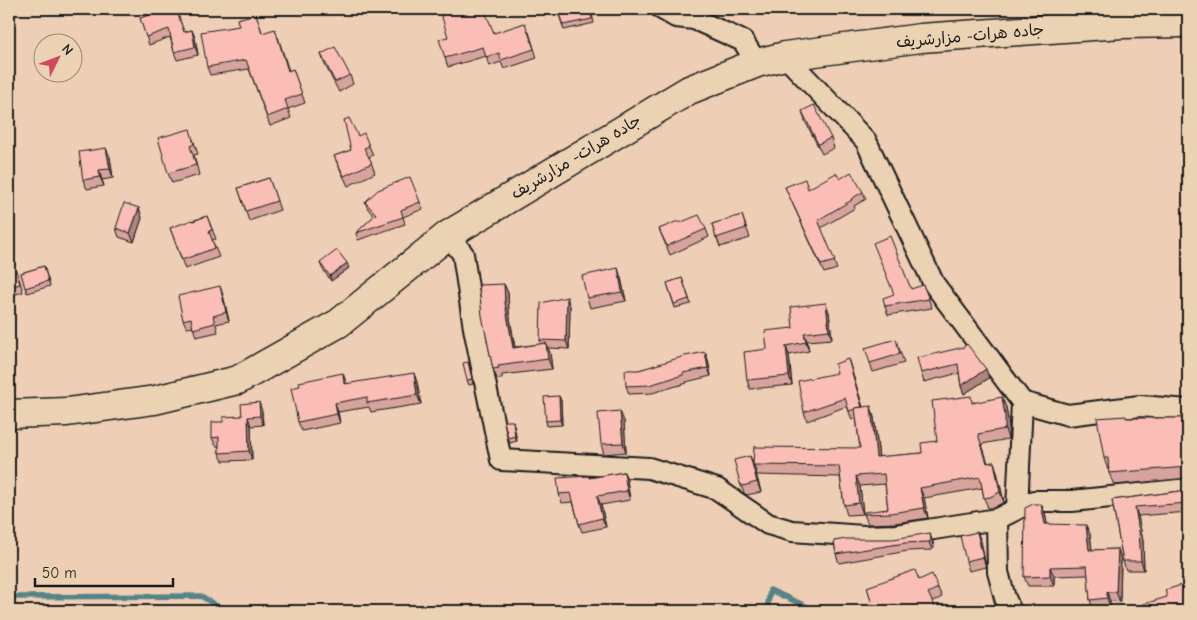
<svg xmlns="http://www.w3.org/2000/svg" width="1197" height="620" font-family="'Comic Neue','Playpen Sans Arabic',sans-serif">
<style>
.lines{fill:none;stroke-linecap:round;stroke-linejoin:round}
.stream{stroke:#548488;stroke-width:5.5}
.street-casing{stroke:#1c1c1c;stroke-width:24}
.highway-casing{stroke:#1c1c1c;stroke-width:31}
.street{stroke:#ebd2b3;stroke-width:20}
.highway{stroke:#ebd2b3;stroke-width:28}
.wall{fill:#d7a39d;stroke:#1c1c1c}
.shaded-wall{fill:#af857f;stroke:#1c1c1c}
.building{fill:#fabeb6;stroke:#1c1c1c}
.labels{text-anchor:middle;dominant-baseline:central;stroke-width:4.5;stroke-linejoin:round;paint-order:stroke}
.street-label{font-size:16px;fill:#1c1c1c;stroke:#ebd2b3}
</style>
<rect width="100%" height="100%" fill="#eeceb4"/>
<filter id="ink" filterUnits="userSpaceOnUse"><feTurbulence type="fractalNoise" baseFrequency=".02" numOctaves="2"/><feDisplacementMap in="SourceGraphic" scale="10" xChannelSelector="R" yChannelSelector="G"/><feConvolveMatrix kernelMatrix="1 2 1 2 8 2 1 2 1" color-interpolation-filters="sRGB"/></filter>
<g filter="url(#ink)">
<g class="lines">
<path class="stream" d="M9 597 201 596 225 611
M767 611 770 590 817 611"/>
<g class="street-casing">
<path id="street" d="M662 9 676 17 694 19 693 9
M694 19 743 41 757 63
M448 235 463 254 474 328 501 460 649 468 717 489 768 524 792 531 864 536 896 535 997 519 1017 509 1022 402 934 284 866 141 785 56
M1022 402 1068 415 1140 406 1188 410
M1017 509 1034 501H1072L1188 489
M997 519 998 572 1005 598 1011 611"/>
</g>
<g class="highway-casing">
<path id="highway" d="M9 414 67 412 155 400 238 380 339 323 448 235 689 90 757 63 785 56 921 38 1122 24 1188 23"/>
</g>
<use href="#street" class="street"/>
<use href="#highway" class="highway"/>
</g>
<path class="wall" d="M164 9H183L177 11 184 32 192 30 195 38 198 55 177 60 174 52 170 37 149 45 140 18 165 10Z
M557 9H591L594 23 564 30Z
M463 11 494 33 529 32 537 58 504 69 501 62 489 66 486 56 448 67 445 58 448 37Z
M256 14 262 32 278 37 289 71 293 69 305 103 288 109 291 118 270 126 249 69 210 75 207 67 239 26Z
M321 54 350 75 353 84 339 92 324 63Z
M802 111 831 138 834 148 822 154 805 121Z
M358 136 369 146 373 155 369 157 375 173 348 186 338 165 334 156 351 150Z
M193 139 198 154 194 155 199 175 172 183 168 173Z
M110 157 113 178 102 180 104 186 87 189 83 180Z
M269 178 280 210 249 221 238 188Z
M840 179 863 192 866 199 854 206 855 208 821 228 837 269 824 273 785 187 808 189Z
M365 202H420L423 209 403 217 405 224 358 240 356 233 374 216 368 209Z
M139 208 142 218 134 242 119 237 116 228Z
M742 215 750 238 720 247 712 224Z
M207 216 216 239 212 240 219 257 185 269 170 228Z
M679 223 706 229 709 237 670 255 659 229Z
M320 263 349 268 331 281 322 268Z
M44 266 50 286 27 293 21 273Z
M9 272 19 278 23 292 9 296Z
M621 278 626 301 590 308 587 298Z
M682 278 691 304 675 308 667 283Z
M504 284 508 293 509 312 515 347 541 344 540 340 570 306 569 349 548 348 550 353 552 369 502 375V378L497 379 493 369Z
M923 285 932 308 888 315 885 306Z
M223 295 229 321 216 324 218 332 196 337 193 327 187 328 183 320Z
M829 312 832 339 807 341 809 351 789 355 792 385 750 389 747 380 767 349 793 328Z
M964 347 989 378 964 394 961 386 959 373 924 382 921 373Z
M899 348 904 363 873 372 870 363Z
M705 352 708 360 711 376 686 382 687 383 652 393 629 394 626 386 639 370Z
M848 359 863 407 874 417 879 457 922 453 937 441 973 402 1006 407 1009 426 1008 439 982 444 988 463 994 462 997 472 1004 502 993 508H988L984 498 982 488 924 498 928 518 895 523 868 524 864 514 888 509 885 484 860 486 863 514 847 515 844 505 840 477 757 475 754 467 761 492 747 495 744 493 740 483 750 456 753 465 860 448 856 418 852 420 847 406 807 421 804 412 837 373Z
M468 362 473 384 469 385 467 380Z
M346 382V384L417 382 421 404 371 412 369 407 338 412 340 423 302 431 298 422Z
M559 396 561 401 562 425 547 426 546 421Z
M262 411 263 425 251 426 252 460 223 461 219 453V446H216L212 438 223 422Z
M1127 418H1188V478L1114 485 1109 473V470H1108L1104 458Z
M513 421 517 441 510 443 508 438Z
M624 421 626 452 604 454 601 444Z
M624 472 627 480 630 500 601 505 606 527 582 532 579 524 573 502 562 503 559 494 589 478Z
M1188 490V512L1138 516 1143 541 1144 570H1126L1123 561 1112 500Z
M1041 504 1045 513 1047 524 1090 534 1092 550 1118 549 1121 559 1120 602 1110 601V607L1093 609 1090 600 1088 575 1054 576V586H1028L1024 577Z
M977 532 981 541 986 567 969 571 966 561Z
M834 541H933L934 548 932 550 908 551 839 563 836 554Z
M919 580 938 588 942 597 932 602 937 611H875L867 587Z"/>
<path class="shaded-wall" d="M192 30 195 38 198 55 195 47Z
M106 148 110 157 113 178 110 169Z
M99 170 102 180 104 186 100 177Z
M139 208 142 218 134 242 130 233Z
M347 263 349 268 331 281 330 276Z
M618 268 621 278 626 301 622 292Z
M504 284 508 293 509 312 516 357 513 348 505 303Z
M220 286 223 295 229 321 226 312Z
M567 297 570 306 569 349 566 341Z
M826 303 829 312 832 339 829 330Z
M804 333 807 341 809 351 806 342Z
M546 343 550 353 552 369 548 359Z
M786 346 789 355 792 385 789 376Z
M705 352 708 360 711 376 708 368Z
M848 359 851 368 865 416 862 407Z
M986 369 989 378 964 394 961 386Z
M343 373 346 382 347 393 344 384Z
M414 373 417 382 421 404 417 395Z
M559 396 561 401 562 425 560 420Z
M1002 397 1006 407 1009 426 1008 439 1005 429Z
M259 402 262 411 263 425 260 416Z
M335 403 338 412 340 423 337 414Z
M871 406 874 417 880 467 876 457Z
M620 411 624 421 626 452 623 443Z
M248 417 251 426 252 460 249 451Z
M513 421 517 441 515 436Z
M750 456 754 465 761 492 757 482Z
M994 462 997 472 1004 502 1000 492Z
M624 472 627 480 630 500 627 491Z
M856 476 860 486 863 514 859 503Z
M920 488 924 498 928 518 924 508Z
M597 496 601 505 606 527 602 518Z
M1041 504 1045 513 1049 533 1045 524Z
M1135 507 1138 516 1143 541 1144 570 1141 561Z
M1086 525 1090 534 1093 559 1089 550Z
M977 532 981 541 986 567 983 557Z
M930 533 934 548 932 550 929 542Z
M1118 549 1121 559 1120 602 1116 592Z
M1050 567 1054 576V586L1050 576Z
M1107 592 1110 601V607L1107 598Z"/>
<path class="building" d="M164 9H176L184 32 192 30 195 47 174 52 169 29 146 37 140 18 165 10Z
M460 9H462V11L467 9H484L494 33 525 23 534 49 501 60 499 53 486 57 483 47 445 58 439 39 448 37 441 14Z
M557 9H590L592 19 563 25Z
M256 14 262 33 275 29 288 71 293 69 302 94 285 100 288 109 267 117 246 60 207 67 201 32 239 26 237 19Z
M335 47 350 75 335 82 321 54Z
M814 105 831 138 818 144 802 111Z
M349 118 358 136 364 133 369 146 364 148 372 163 344 176 334 156 351 150 344 120Z
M190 129 194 144 190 146 196 165 168 173 158 138Z
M106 148 110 169 99 170 100 177 83 180 79 152Z
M851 172 863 192 851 199 852 200 818 220 835 261 821 265 785 187 805 179 808 189 836 173 840 179Z
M410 177 420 202 401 210 403 217 356 233 376 214 365 202 378 190Z
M269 178 277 201 246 211 238 188Z
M124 203 139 208 130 233 116 228Z
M699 215 706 229 667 246 659 229 678 221 679 223Z
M742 215 746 228 716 238 712 224Z
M207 216 212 230 209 231 215 248 182 260 170 228 192 220 193 221Z
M890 236 911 289 923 285 929 299 885 306 883 298 894 294 873 243Z
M337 250 347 263 330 276 320 263Z
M44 266 48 281 25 288 21 273Z
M618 268 622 292 587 298 582 276Z
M16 270 20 284 9 287V272Z
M682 278 689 299 674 304 667 283Z
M504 284 505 303 513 348 546 343 548 359 498 366 499 368 493 369 482 316 479 285Z
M220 286 226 312 213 316 215 323 193 329 191 318 183 320 178 296Z
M567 297 566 341 540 340 541 303Z
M826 303 829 330 804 333 806 342 786 346 789 376 747 380 744 352 767 349 765 331 793 328 791 307Z
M896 339 900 354 870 363 865 348Z
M967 344 986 369 961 386 958 364 921 373 917 358 964 347Z
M705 352 708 368 683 373V375L649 385 626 386 625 370H639L685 356Z
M848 359 862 407 855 408V409L849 411 845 398 804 412 798 381 837 373 835 364Z
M468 362 472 379 467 380 463 363Z
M343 373 344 384 414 373 417 395 367 403V397L335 403 337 414 298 422 291 388 300 386 299 382Z
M559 396 560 420 546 421 544 397Z
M971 396 972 403 1002 397 1005 416V429L978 434 987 463 994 462 1000 492 990 497 984 498 980 477 920 488 924 508 891 513 864 514V512L888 509 884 474 856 476 859 503 844 505 839 466 753 465 754 447 860 448 855 408 871 406 876 457 922 453 921 443 937 441 932 401Z
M259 402 260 416 248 417 249 451 219 453V437L212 438V422H223V417L242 416 241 404Z
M620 411 623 443 601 444 598 413Z
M1126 416V418H1188V467L1109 473 1108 458H1104L1097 418Z
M504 421H513L515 436 508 438Z
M750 456 757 482 743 486 740 483 734 460Z
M624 472 627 491 597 496 602 518 579 524 571 493 559 494 557 478 589 476V478Z
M1188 490V503L1135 507 1139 532 1141 561H1123L1112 500Z
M1033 504H1041L1045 524 1086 525 1089 550 1118 549 1116 592H1107V598L1090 600 1087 566 1050 567V576L1024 577 1025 508Z
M977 532 983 557 966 561 960 536Z
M930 533 931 540 929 542 905 543 836 554 834 541 846 539H893Z
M915 570 919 580 932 574 938 588 928 593 937 611H900L896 604 874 611 867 587Z
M1185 584 1188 597V611H1138L1137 606 1167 597 1165 590Z
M998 608 1003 611H991Z
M1056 609 1057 611H1043Z"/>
</g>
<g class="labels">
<g class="street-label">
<text transform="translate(970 36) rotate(-5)">جاده هرات- مزارشریف</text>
<text transform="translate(576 157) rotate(-31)">جاده هرات- مزارشریف</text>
</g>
</g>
<rect width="1197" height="620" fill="none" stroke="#ebd2b3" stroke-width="30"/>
<rect x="15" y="15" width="1167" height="590" fill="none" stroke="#1c1c1c" stroke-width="2" filter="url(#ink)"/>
<g transform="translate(58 58) rotate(48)"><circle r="24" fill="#ebd2b3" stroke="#988977"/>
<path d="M0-4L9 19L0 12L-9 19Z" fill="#d1495b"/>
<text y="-8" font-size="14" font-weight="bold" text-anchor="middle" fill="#1c1c1c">N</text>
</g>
<path d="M35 578v8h138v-8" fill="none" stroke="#1c1c1c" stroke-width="2.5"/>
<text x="42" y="578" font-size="15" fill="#1c1c1c" stroke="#ebd2b3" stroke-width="4" paint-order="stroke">50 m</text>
</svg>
